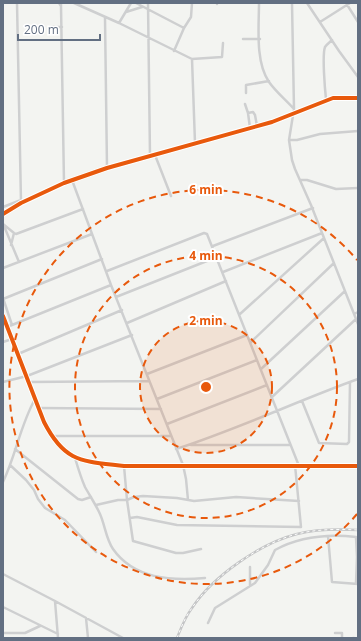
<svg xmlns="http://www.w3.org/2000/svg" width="361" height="641" font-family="'Open Sans',sans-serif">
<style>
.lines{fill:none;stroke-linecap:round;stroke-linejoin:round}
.minor{stroke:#cecfd0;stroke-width:2.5}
.tertiary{stroke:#cecfd0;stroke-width:3}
.rail-casing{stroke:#c4c5c6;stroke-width:2.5}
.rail{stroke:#fff;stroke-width:1;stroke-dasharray:3;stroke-linecap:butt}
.cycleway-casing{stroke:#fff;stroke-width:6}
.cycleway{stroke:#e8590c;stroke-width:4}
.ring{fill:none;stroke:#e8590c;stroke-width:2;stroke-dasharray:7 5}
.centre{fill:#e8590c;stroke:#fff;stroke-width:2}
.ring-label{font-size:12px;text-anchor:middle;font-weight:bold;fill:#e8590c;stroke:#fff;stroke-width:4;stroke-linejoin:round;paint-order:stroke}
</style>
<rect width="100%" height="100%" fill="#f3f4f1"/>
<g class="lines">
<path class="minor" d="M17 3 21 202
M59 3 61 6V3
M74 3 119 23 192 59 195 143
M136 3 184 28 191 17 192 3
M148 3 150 156
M217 3V4
M259 3C259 26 255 62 269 82 276 92 286 100 294 109L289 140 292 160 295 169 311 205 358 324
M292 3 294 109
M307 3 339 51 358 77
M346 3 358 22
M61 6 64 183
M126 12 142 7
M105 18 107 168
M320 22 350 3
M119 23 131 3
M50 27H62
M243 39H260
M174 51 184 28
M192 59 222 57 223 43
M246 93V85L269 81
M326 99C325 90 322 55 325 47 327 44 330 42 332 40
M245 104 248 113 250 128
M248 113 253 112 255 115 257 126
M289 140H297L320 134 358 131
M155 155 171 196
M72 180 111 285 183 465 186 479 188 500
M300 180H307L336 189 358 188
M3 207 21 200
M3 214 21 203 64 183 107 168 272 122 333 98H358
M3 224 14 233 16 234 83 209
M4 226 19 262
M11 245 14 233
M213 246 313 208
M3 268 92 234
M107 271 204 233 207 234 299 466
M223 272 322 233
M116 297 217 257
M3 298 12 325
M3 299 102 259
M240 314 324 238
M354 314 358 312
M127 323 226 281
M7 327 111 285
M3 342 12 339
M251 342 334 263
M18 354 122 310
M261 369 345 291
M147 374 247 335
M3 382 27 376 132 335
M29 382 149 381
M272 397 356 319
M157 399 257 360
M302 401 319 443 347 444 349 442 350 382
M39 408 161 409
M167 424 267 385
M52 436H171
M191 445H290
M15 449 78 499 82 500 91 497
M176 449C238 429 297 401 358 379
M75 458C78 468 81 478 85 487 90 496 96 505 100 514 105 525 106 539 113 549 134 579 171 581 205 578
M10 465 26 480 34 490 38 499 45 508 65 520 96 552
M3 482C16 455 20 426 35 399
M96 505 118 500H127L124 466
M130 518 137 517 177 525 301 527 295 465
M328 536 332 582 358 584
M201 549 183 553H176L133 541 127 500 134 497 143 496 177 498 194 501 236 497 299 501
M3 574 55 601 123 638
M250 586V567
M55 601 58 638
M3 607 58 634
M86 618 88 638
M208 623 215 608 255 583 268 565 275 550C299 537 329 534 356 537L357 557 356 583
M3 633H25L40 626
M335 633H342V638
M353 638H354"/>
<path class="tertiary" d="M3 316 44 422C65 463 82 461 124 466H358"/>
<g class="rail-casing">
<path id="rail" d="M177 638C181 628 185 617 192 608 213 576 261 543 297 534 317 529 338 529 358 530"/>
</g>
<use href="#rail" class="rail"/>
<g class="cycleway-casing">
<path id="cycleway" d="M3 214 21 203 64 183 107 168 272 122 333 98H358
M3 316 44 422C65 463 82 461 124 466H358"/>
</g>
<use href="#cycleway" class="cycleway"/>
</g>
<circle cx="206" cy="387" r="66" fill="#e8590c" fill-opacity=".12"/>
<g class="ring">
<circle cx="206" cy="387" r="66"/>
<circle cx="206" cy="387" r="131"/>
<path d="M357 514A197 197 0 1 1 357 260"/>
</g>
<circle cx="206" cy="387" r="6" class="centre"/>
<g class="ring-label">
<text x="206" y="194">6 min</text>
<text x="206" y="260">4 min</text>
<text x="206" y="325">2 min</text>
</g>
<rect width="361" height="641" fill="none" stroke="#626f82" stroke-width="8"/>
<path d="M18 34v6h82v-6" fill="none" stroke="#626f82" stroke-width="2"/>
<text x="24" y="34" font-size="12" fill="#626f82" stroke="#ffffff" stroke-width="3" paint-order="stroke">200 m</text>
</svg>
